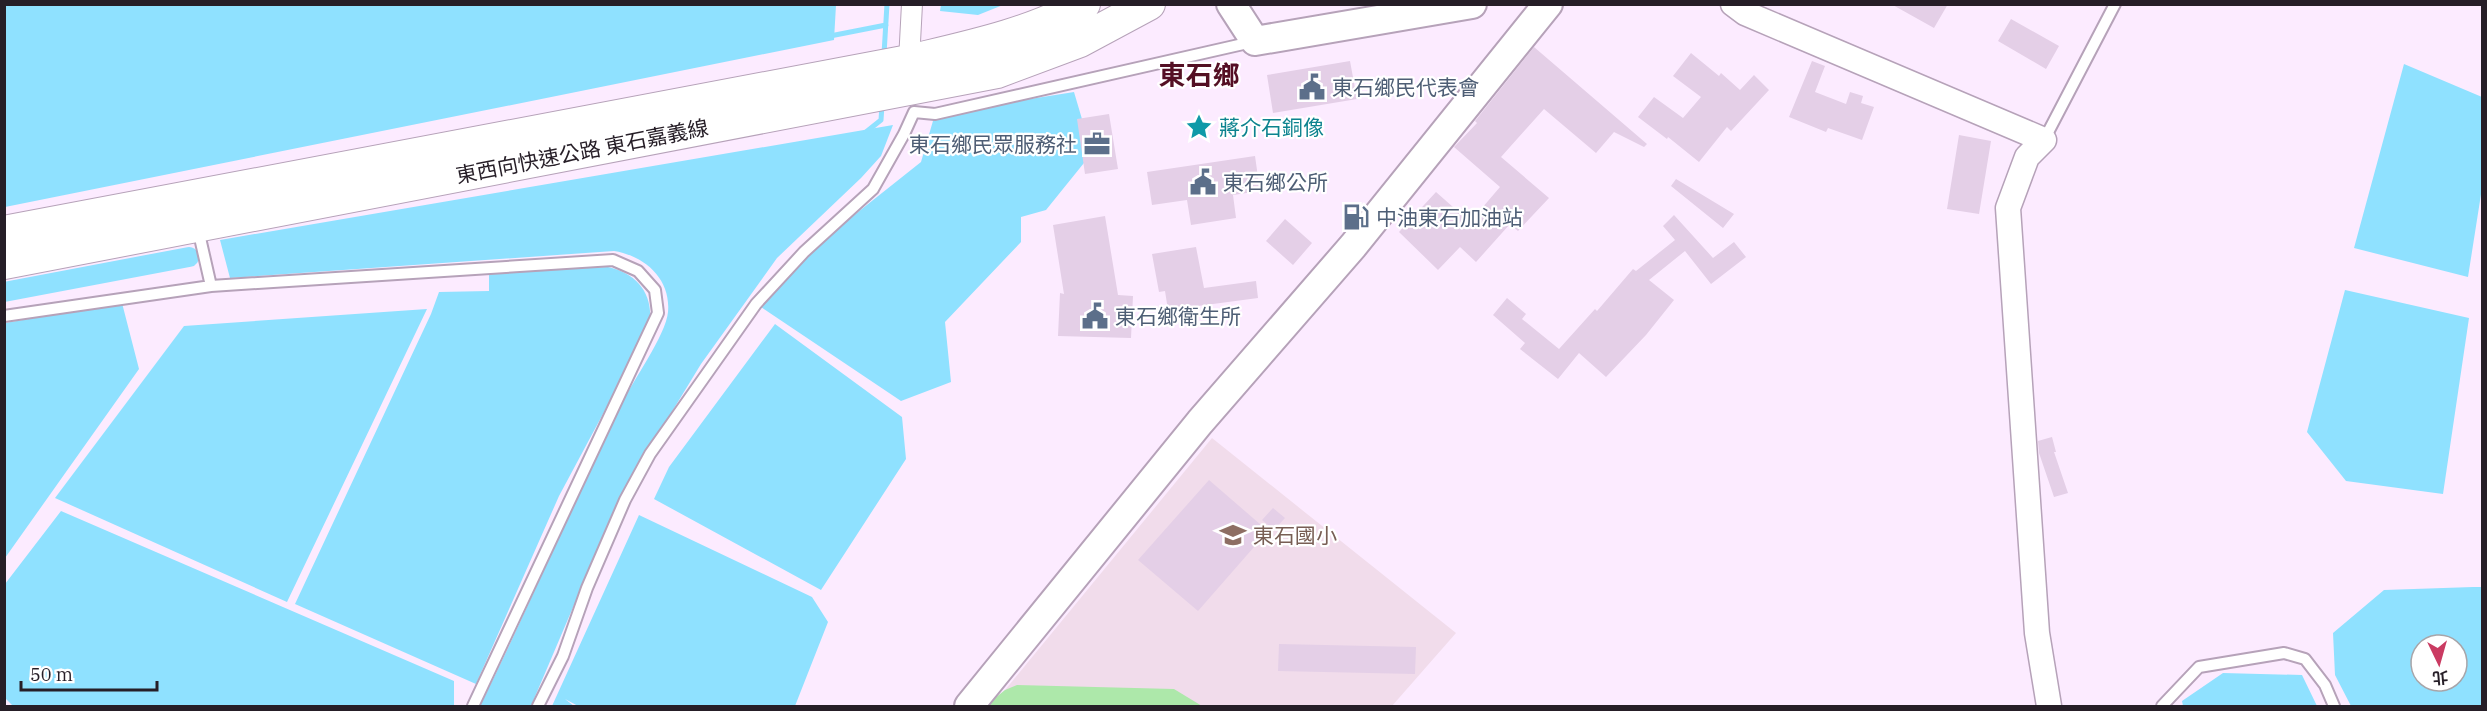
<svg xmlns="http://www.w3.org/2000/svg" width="2487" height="711" font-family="'IBM Plex Serif','Noto Sans TC',serif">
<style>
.education{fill:#f1dceb}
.green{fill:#ade8aa}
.water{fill:#8fe1ff;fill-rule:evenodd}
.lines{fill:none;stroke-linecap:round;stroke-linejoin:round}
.stream{stroke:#8fe1ff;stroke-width:5}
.canal{stroke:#8fe1ff;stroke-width:20}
.building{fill:#e4cfe7}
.service-casing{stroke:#b6a2b9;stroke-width:14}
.minor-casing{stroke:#b6a2b9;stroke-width:22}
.tertiary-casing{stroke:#b6a2b9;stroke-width:27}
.secondary-casing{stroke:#b6a2b9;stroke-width:32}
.primary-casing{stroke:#b6a2b9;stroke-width:34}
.service{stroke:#fff;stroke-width:10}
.minor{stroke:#fff;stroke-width:20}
.tertiary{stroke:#fff;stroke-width:24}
.secondary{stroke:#fff;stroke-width:28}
.primary{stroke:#fff;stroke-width:32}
.labels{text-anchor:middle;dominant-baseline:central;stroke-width:4.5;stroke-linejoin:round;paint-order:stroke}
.service-label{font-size:21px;fill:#4e5e75;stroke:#fff;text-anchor:start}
.culture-label{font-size:21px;fill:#0d838f;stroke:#fff;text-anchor:start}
.street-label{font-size:21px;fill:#261e27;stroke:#fff}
.education-label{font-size:21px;fill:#785e54;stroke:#fff;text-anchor:start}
.district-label{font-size:27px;font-weight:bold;fill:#540f24;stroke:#fff}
</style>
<rect width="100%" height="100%" fill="#fcebff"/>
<path class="education" d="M1212 438 1456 633 1392 706H992Z"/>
<path class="green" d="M1017 685 1174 689 1202 706H985L1005 690Z"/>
<path class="water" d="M5 4H836V5L834 40 5 207Z
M941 5V4L1003 5 978 15 940 11Z
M2404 64 2482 97V188L2468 277 2354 248Z
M1074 92 1092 153 1046 210 1021 217V242L945 322 951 382 901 401 761 307 819 243 921 162 935 114Z
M893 125 881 156 861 178 777 258 701 364 620 497 531 706H480C529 607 572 505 621 405 632 382 666 335 668 312 671 279 645 256 614 251L230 278 220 240Z
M608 267C639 274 655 296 649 328L559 496 476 684 295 604 431 314 439 292 489 291V273Z
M2345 290 2469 318 2443 494 2346 481 2307 432Z
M122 303 139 369 5 558V323Z
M427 309 287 602 55 498 184 326Z
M775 324 902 417 906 459 821 590 654 499 669 467Z
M61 511 454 681V706H13L5 698V584Z
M639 515 812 597 828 622 795 706H578L565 699 574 706H552Z
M2473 587H2482V706H2351L2335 675 2333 633 2384 590ZM2421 645H2457V681H2421Z
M2223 673 2302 675 2317 706H2183L2182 701Z"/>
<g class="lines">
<path class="stream" d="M830 36 886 25
M884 54 887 4
M866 132 881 120 882 105"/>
<path class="canal" d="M4 292 189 257"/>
</g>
<path class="building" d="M1891 4H1948L1934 28Z
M2011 19 2059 46 2046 69 1998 41Z
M1534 47 1647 144 1644 147 1614 132 1596 153 1544 109 1501 157 1549 198 1518 231 1510 224 1476 262 1460 247 1438 270 1399 232 1436 192 1470 222 1500 187 1454 147 1477 123 1475 121Z
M1691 53 1719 76 1721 73 1740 90 1754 75 1769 90 1731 131 1727 127 1699 162 1668 137 1667 139 1638 117 1654 97 1683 118 1701 97 1673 76Z
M1350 61 1357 99 1273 113 1267 75Z
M1812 61 1825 66 1815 92 1846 104 1850 92 1863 96 1861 103 1874 107 1862 140 1828 128 1826 132 1789 117Z
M1109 114 1118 169 1085 174 1077 119Z
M1959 135 1991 141 1979 214 1947 209Z
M1255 156 1260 191 1233 195 1236 218 1191 225 1187 200 1152 205 1147 172Z
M1676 179 1734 214 1723 228 1671 186Z
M1674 215 1713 258 1734 242 1746 257 1711 284 1685 251 1649 280 1674 300 1646 335 1606 377 1579 353 1558 379 1520 349 1525 343 1493 315 1507 298 1526 314 1522 319 1559 349 1595 309 1597 311 1633 269 1636 271 1675 240 1663 226Z
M1105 216 1118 295 1133 296 1131 338 1058 336 1060 293 1064 294 1053 225Z
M1285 219 1312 243 1293 265 1266 241Z
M1196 247 1204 288 1256 281 1258 298 1168 310 1165 291 1159 292 1152 254Z
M2052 437 2056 452H2054L2068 493 2054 497 2039 453 2038 441Z
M1209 480 1268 531 1198 611 1138 560Z
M1273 508 1285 518 1274 530 1262 520Z
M1279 644 1416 647 1415 674 1278 671Z"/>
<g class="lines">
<g class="service-casing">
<path id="service" d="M2044 140 2115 4
M198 229 211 286 613 260 638 271 655 290 658 313 473 706
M4 316 211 286
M538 706 563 656 587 588 625 500 650 454 756 304 804 252 873 189 904 134 914 112 935 114 1252 42
M2162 706 2199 667 2284 653 2305 659 2325 685 2334 706"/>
</g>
<g class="minor-casing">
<path id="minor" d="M909 61 912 4"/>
</g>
<g class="tertiary-casing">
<path id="tertiary" d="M1733 4 1745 13 2044 140 2027 157 2008 208 2037 633 2049 706"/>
</g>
<g class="secondary-casing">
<path id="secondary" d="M1231 4 1255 41 1472 4
M969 706 1200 422 1353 246 1548 4"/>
</g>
<g class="primary-casing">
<path id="primary" d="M4 232 909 61C968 47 1031 34 1084 4
M4 263 997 72 1080 41 1149 4"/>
</g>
<use href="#service" class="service"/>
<use href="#minor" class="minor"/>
<use href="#tertiary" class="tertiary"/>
<use href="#secondary" class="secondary"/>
<use href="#primary" class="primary"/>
</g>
<defs>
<g id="civic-bare" transform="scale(2.07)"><path d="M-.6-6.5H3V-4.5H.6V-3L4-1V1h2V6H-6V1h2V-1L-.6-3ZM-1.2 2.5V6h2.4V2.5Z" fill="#5c6f8a" stroke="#fff" stroke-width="2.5" paint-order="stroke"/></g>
<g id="sight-bare" transform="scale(2.07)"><path d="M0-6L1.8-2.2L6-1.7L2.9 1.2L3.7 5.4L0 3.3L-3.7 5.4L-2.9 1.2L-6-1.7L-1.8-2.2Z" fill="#0f9aa8" stroke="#fff" stroke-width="2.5" paint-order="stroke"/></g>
<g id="office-bare" transform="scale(2.07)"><path d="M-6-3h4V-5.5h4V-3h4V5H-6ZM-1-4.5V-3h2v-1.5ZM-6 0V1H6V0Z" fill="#5c6f8a" stroke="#fff" stroke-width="2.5" paint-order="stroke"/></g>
<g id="fuel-bare" transform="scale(2.07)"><path d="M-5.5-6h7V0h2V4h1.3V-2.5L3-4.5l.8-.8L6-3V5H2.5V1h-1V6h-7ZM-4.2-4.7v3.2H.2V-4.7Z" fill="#5c6f8a" stroke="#fff" stroke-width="2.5" paint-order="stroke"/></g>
<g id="school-bare" transform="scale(2.07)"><path d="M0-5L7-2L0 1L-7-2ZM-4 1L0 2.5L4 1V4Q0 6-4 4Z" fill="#8d6e63" stroke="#fff" stroke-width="2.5" paint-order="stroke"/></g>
</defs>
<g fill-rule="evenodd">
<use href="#civic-bare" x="1312" y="87"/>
<use href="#sight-bare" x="1199" y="127"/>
<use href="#office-bare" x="1097" y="144"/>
<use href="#civic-bare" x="1203" y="182"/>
<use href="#fuel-bare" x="1356" y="217"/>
<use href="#civic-bare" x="1095" y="316"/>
<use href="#school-bare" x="1233" y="535"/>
</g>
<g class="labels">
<g class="service-label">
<text x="1332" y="87">東石鄉民代表會</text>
<text x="1077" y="144" text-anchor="end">東石鄉民眾服務社</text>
<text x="1223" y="182">東石鄉公所</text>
<text x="1376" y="217">中油東石加油站</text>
<text x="1115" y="316">東石鄉衛生所</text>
</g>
<g class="culture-label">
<text x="1219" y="127">蔣介石銅像</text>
</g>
<g class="street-label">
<text transform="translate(582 151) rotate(-11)">東西向快速公路 東石嘉義線</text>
</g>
<g class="education-label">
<text x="1253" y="535">東石國小</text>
</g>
<g class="district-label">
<text x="1199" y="74">東石鄉</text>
</g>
</g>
<rect width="2487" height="711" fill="none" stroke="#261e27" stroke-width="12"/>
<g transform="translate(2439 663) rotate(175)"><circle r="28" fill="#ffffff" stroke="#a8a5a9" stroke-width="1.5"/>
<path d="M0-4.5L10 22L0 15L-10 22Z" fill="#ca3b62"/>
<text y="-9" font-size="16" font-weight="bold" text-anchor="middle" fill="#261e27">北</text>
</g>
<path d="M21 681v9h136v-9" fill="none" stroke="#261e27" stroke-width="3"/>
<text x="30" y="681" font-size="18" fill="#261e27" stroke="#ffffff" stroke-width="4.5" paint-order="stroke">50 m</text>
</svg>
